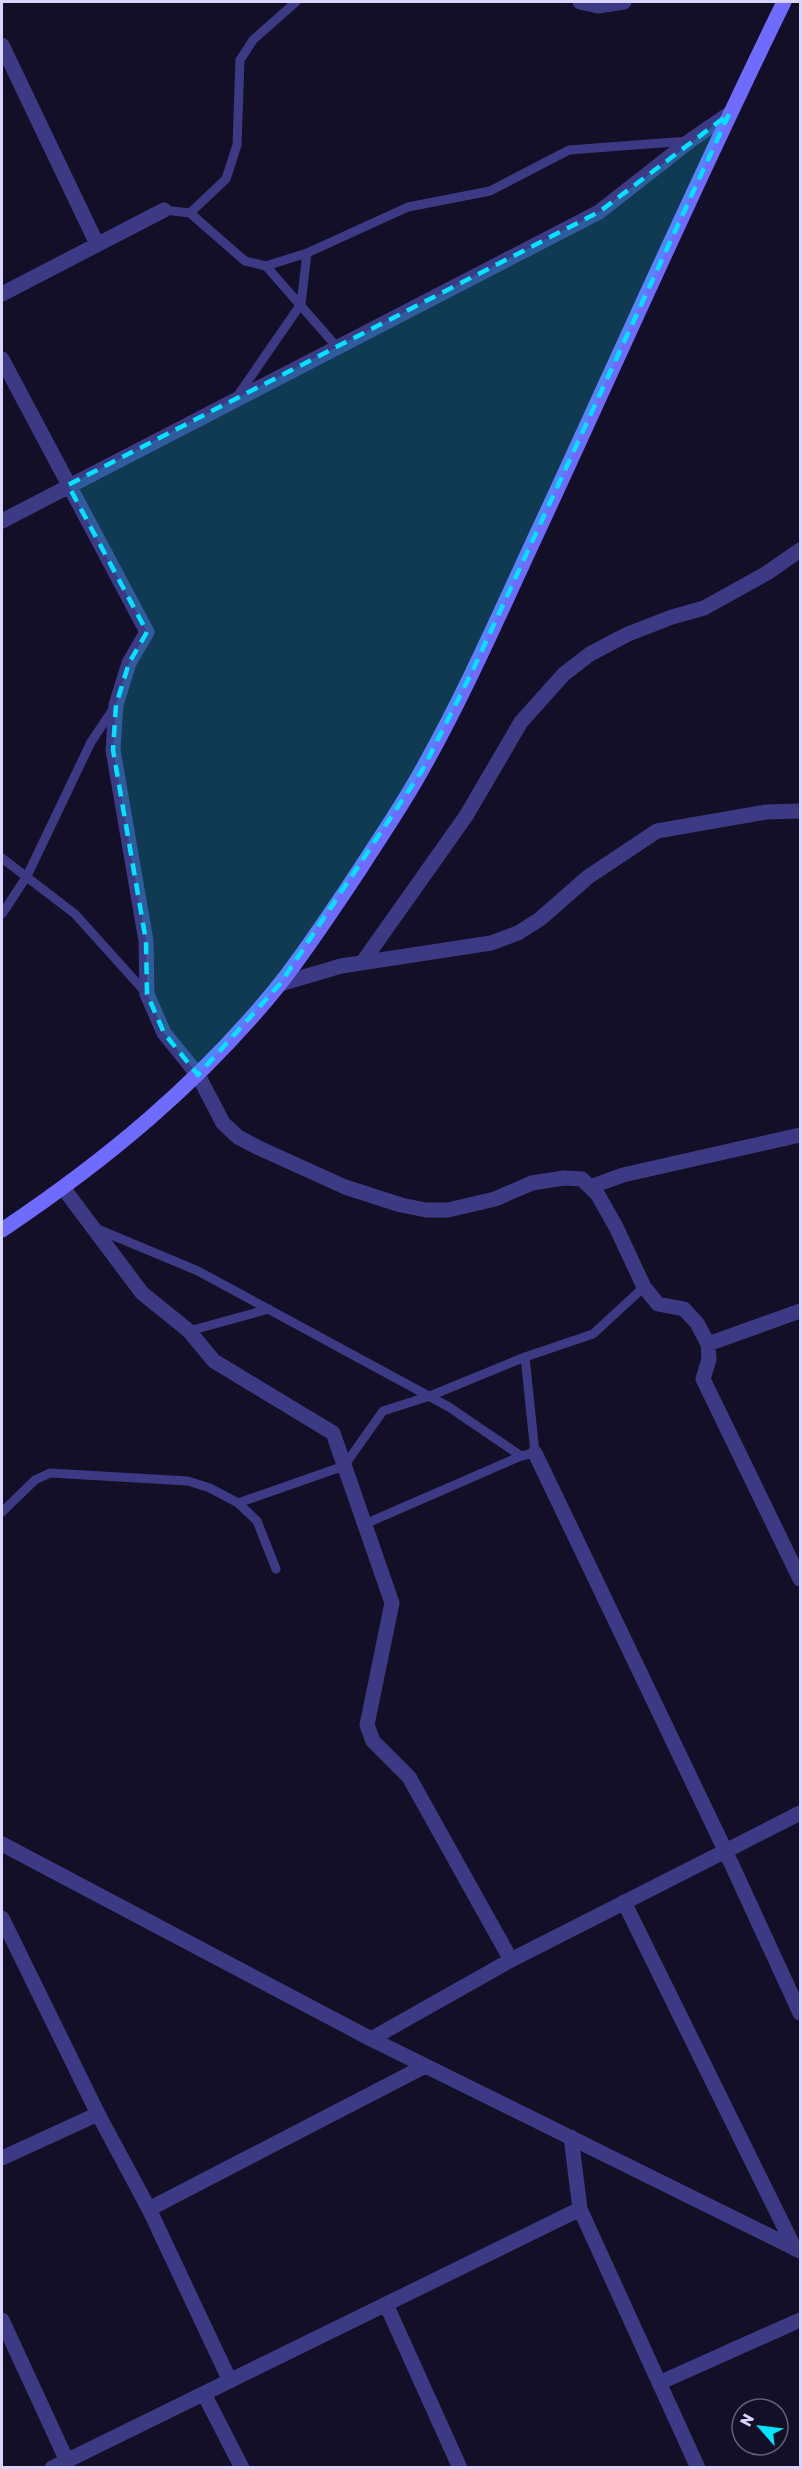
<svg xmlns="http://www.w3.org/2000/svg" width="802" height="2469" font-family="Rubik,sans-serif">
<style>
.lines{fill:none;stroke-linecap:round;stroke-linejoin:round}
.lane{stroke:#3d3a85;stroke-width:9}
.street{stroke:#3d3a85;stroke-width:15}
.secondary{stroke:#6f6bff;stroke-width:15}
.marked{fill:#00e5ff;fill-opacity:0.2;stroke:#00e5ff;stroke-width:4.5;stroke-dasharray:12 8;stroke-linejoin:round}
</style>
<rect width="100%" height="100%" fill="#130f26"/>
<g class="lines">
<path class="lane" d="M164 210 190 213 245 261 266 266 307 253 408 207 490 191 569 150 688 141
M190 213 226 179 237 145 240 60 253 40 296 2
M266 266 337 347
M236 398 301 304 307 253
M2 858 75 914 147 994
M2 914 27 876 91 742 114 708
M95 1228 198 1271 449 1407 521 1456
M189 1331 269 1309
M238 1503 344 1466 383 1411 430 1396 525 1357 593 1334 644 1287
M2 1512 35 1480 50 1473 188 1481 210 1488 238 1503 257 1521 276 1569
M365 1524 521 1456 535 1453 525 1357"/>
<path class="street" d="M580 2 598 6 624 2
M2 45 97 244
M2 294 164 210
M2 359 147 632 129 663 116 705 113 750 146 941 147 994 164 1033 198 1075 223 1123 238 1137 259 1148 345 1187 401 1205 426 1210H448L495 1199 532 1183 564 1178 582 1179 598 1195 616 1227 644 1287 658 1304 684 1309 697 1323 708 1344 709 1359 703 1379 800 1579
M2 521 599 212 691 140 729 114
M362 963 466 816 521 722 564 674 590 654 628 634 672 617 704 608 767 573 800 550
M280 984 341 966 491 943 518 933 540 919 588 877 657 831 766 812 800 811
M590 1187 623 1175 800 1135
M64 1189 142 1293 189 1331 214 1361 333 1433 392 1603 367 1725 373 1741 409 1777 511 1960
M708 1344 800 1311
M535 1453 725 1850 800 2013
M2 1844 371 2039 800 2251
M624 1902 795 2249
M2 1918 98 2114 149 2209 230 2381
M371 2039 511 1960 800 1813
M571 2137 580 2209 698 2468
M2 2158 98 2114
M149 2209 425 2066
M386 2304 460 2468
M2 2320 67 2461
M659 2383 800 2320
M204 2394 242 2468
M52 2468 580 2209"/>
<path class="secondary" d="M2 1230C105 1161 200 1083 279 985 308 948 334 908 360 869 381 836 404 803 423 768 469 686 506 599 546 514 625 343 701 171 784 2"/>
</g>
<path class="marked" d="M729 114 473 670 423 769 280 984 198 1075 164 1033 147 994 146 941 113 750 116 705 129 663 147 632 68 485 599 212Z"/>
<rect width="802" height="2469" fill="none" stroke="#d9d4ff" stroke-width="6"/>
<g transform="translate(760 2427) rotate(298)"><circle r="28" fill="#130f26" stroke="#625e7d" stroke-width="1.5"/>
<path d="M0-4.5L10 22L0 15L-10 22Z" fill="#00e5ff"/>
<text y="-9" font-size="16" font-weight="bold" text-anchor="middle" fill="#d9d4ff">N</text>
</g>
</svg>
